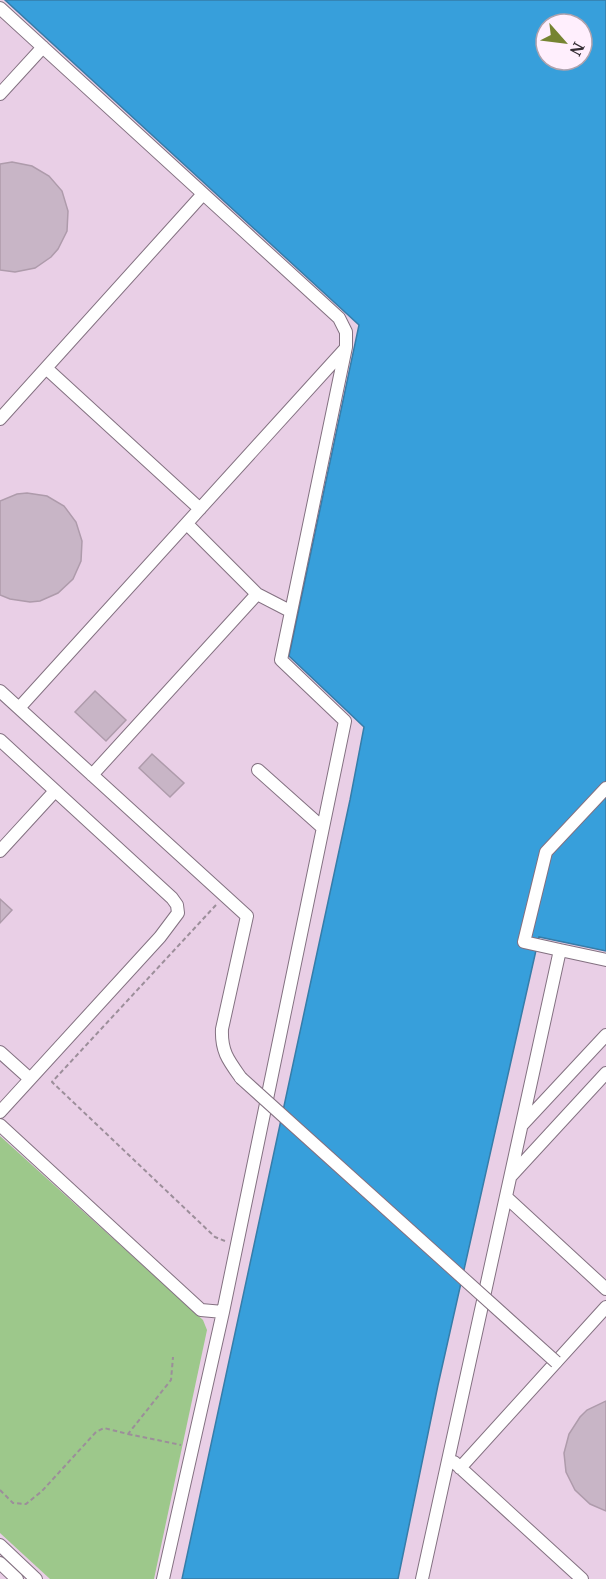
<svg xmlns="http://www.w3.org/2000/svg" width="606" height="1579" font-family="'Noto Serif',serif">
<style>
.built{fill:#e9cfe6}
.green{fill:#9dc88b}
.water{fill:#379fdb;stroke:#367da9;stroke-width:1.5;fill-rule:evenodd}
.building{fill:#c8b5c6;stroke:#ae9bab;stroke-width:1.5}
.lines{fill:none;stroke-linecap:round;stroke-linejoin:round}
.minor-casing{stroke:#837181;stroke-width:14}
.path{stroke:#9c8e9a;stroke-width:2;stroke-dasharray:4.5 3;stroke-linecap:butt}
.minor{stroke:#fff;stroke-width:12}
.minor-bridge-casing{stroke:#837181;stroke-width:14;stroke-linecap:butt}
.minor-bridge{stroke:#fff;stroke-width:12}
</style>
<rect width="100%" height="100%" fill="#f4e0f2"/>
<path class="built" d="M0 0H5L359 325 289 656 364 727 350 800 182 1579H0Z
M539 937 606 951V1579H398L438 1385Z"/>
<path class="green" d="M0 1136 203 1320 207 1330 154 1579H50L0 1533Z"/>
<path class="water" d="M5 0H606V951L539 937 438 1385 398 1579H182L350 800 364 727 289 656 359 325ZM546 24H582V60H546Z"/>
<path class="building" d="M12 162 32 166 49 176 62 191 68 211 67 231 58 249 51 257 35 268 15 272 0 270V164Z
M27 493 47 496 64 506 76 522 82 541 81 561 73 579 58 593 40 601 30 602 10 599 0 595V501L17 494Z
M95 691 126 720 106 741 75 712Z
M152 754 184 783 170 797 139 768Z
M0 899 12 910 0 923Z
M606 1401V1511L590 1504 575 1490 566 1472 564 1453 569 1434 580 1417 587 1410Z"/>
<g class="lines">
<g class="minor-casing">
<path id="minor" d="M0 8 339 318 346 332V347L281 660 345 721 223 1312 163 1579
M0 94 43 47
M46 368 200 509
M0 419 203 194
M187 524 257 594 290 611
M0 691 247 916 222 1029C221 1051 228 1060 241 1078
M19 708 345 349
M0 740 172 898 177 905 178 913 160 937 0 1112
M258 770 323 828
M92 775 257 594
M0 851 55 791
M560 950 524 942 546 852 606 788
M0 1052 29 1078
M523 1124 606 1035
M0 1125 201 1310 223 1312
M511 1176 606 1073
M506 1197 606 1289
M454 1462 582 1579
M460 1468 606 1307
M0 1545 36 1579
M0 1563 17 1579
M422 1579 560 950 606 960"/>
</g>
<path class="path" d="M216 905 52 1082 215 1237 225 1241
M128 1434 181 1445
M0 1490 13 1503 26 1504 42 1491 96 1432 104 1428 128 1434 171 1380 173 1357"/>
<use href="#minor" class="minor"/>
<g class="minor-bridge-casing">
<path id="minor-bridge" d="M241 1078 556 1362"/>
</g>
<use href="#minor-bridge" class="minor-bridge"/>
</g>
<g transform="translate(564 42) rotate(118)"><circle r="28" fill="#ffeffd" stroke="#aea2ad" stroke-width="1.5"/>
<path d="M0-4.5L10 22L0 15L-10 22Z" fill="#768432"/>
<text y="-9" font-size="16" font-weight="bold" text-anchor="middle" fill="#352e34">N</text>
</g>
</svg>
